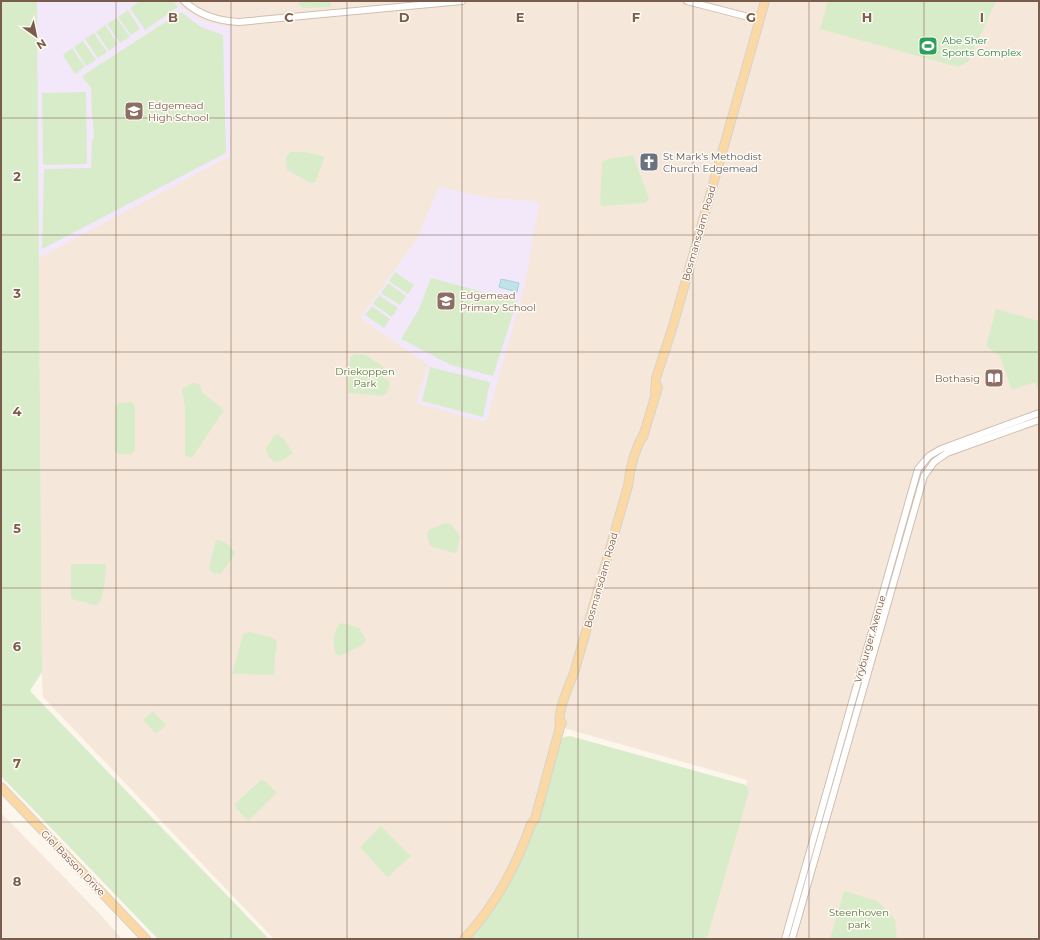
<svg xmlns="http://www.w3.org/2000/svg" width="1040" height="940" font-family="Montserrat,sans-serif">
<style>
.residential{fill:#f5e8da}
.education{fill:#f3e8fa}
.green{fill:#d8ecc9}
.water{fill:#bfe3e8;stroke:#a5d3da}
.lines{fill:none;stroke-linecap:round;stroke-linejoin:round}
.tertiary-casing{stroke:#d1beb0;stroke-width:8}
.primary-casing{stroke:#dad1cd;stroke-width:10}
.tertiary{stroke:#fff;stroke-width:6}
.primary{stroke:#fbd9a5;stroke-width:8}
.grid{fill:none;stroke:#7a5c4d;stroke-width:1;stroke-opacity:0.55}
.labels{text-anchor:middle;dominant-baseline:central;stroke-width:3;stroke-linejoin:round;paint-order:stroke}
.leisure-label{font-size:10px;fill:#27864d;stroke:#fffaf3;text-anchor:start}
.education-label{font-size:10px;fill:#785e54;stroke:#fffaf3;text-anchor:start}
.worship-label{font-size:10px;fill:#5b616d;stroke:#fffaf3;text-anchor:start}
.street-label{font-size:10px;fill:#7a5c4d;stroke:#fffaf3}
.park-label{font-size:10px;fill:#537a41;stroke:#fffaf3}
.grid-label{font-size:13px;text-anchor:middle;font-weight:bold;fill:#7a5c4d;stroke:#fffaf3;stroke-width:3;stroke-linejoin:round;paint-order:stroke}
</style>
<rect width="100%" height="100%" fill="#fdf6ec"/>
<path class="residential" d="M37 1H1039V939H707L749 792 746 785 747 780 560 727 531 824 516 863 463 939H274L43 697 42 684Z
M1 813 99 913 122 939H1Z"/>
<path class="education" d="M36 1H177L181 7 200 19 218 25 231 27 230 156 39 258Z
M441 187 489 198 536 201 539 205 525 284 487 419 483 422 416 403 428 365 360 318 417 239 438 189Z"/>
<path class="green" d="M1 1H37L42 672 30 691 269 939H158L1 776Z
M140 1H173L178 7 145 30 130 8Z
M299 1H331V7L303 8 299 5Z
M828 1H996L968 62 958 67 820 29Z
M128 10 140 29 131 35 118 17Z
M181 12 201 27 223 35 226 153 42 249 44 169 91 168 92 139H94L93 118H92L91 88 82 76Z
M117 18 130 37 120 43 107 24Z
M105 25 118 44 109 51 96 32Z
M94 33 107 52 98 58 85 39Z
M83 41 96 60 86 66 74 47Z
M72 48 85 67 75 74 63 55Z
M86 92 87 164 43 165 42 93Z
M290 152H304L323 156 324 159 315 182 311 183 287 170 286 157Z
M633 155 649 199 645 203 605 206 600 205 602 162C606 158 625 157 633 155Z
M395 272 414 285 408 294 389 281Z
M431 278 517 301 493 376 451 365 401 339 419 309Z
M388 283 406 296 400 305 381 293Z
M379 295 398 308 392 317 373 304Z
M372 306 390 319 384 328 365 315Z
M996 309 1039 321V392L1035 382 1012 390 1000 356 986 346Z
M355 354 366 355 385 368 383 377 389 381 390 384 388 390 384 396 348 393 350 357Z
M430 367 490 382 483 417 422 401Z
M192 383H196L200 385 202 392 224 410 192 458 185 455V407L182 390 183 388Z
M132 402 135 406V450L132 454H119L116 452 115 450V406L119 403Z
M278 434 284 439 293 453C286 457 277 468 270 458 268 455 267 453 266 449L274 436Z
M445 523 451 524 460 537 457 551 455 553 432 547 429 544 427 533 429 530Z
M217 540C223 540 232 547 235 553 234 555 223 572 221 574L211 572 209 568 215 543Z
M71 564H106C106 573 104 595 100 602 98 605 97 605 94 605L72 599 71 596Z
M341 623 359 628 366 640 363 645 340 656 335 653C333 644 333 629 341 623Z
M250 632 271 637 276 640 277 644 275 657 274 675 232 674 243 635 245 633Z
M153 711 166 725 156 734 143 720Z
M570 736 746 785 749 792 707 939 470 938C487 919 502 898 514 876 536 834 546 786 559 741L564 737Z
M261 780H264L277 793 248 821 235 807V804Z
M381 826 411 856 388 877 386 876 361 848 362 845Z
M844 891 877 901 895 919 897 939H830Z"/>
<path class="water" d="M501 279 519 283 517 292 499 287Z"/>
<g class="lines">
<g class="tertiary-casing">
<path id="tertiary" d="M184 1C200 16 218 21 239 22L462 1
M687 1 760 20
M785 939 918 469 929 456 941 449 1039 413
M792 939 924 476 934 462 947 453 1039 420"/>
</g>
<g class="primary-casing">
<path id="primary" d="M655 392 656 378 673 326 765 1
M643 437 658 387
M560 727C557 711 568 688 574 673L628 486C630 467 635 449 644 433
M1 787 146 939
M464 939C495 906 516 867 531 824L535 819 560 727 562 723"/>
</g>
<use href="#tertiary" class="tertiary"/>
<use href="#primary" class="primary"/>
</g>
<path class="grid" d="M116 1V939M231 1V939M347 1V939M462 1V939M578 1V939M693 1V939M809 1V939M924 1V939M1 118H1039M1 235H1039M1 352H1039M1 470H1039M1 588H1039M1 705H1039M1 822H1039"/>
<defs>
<g id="stadium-square" transform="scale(1)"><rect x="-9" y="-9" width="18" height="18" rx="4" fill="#2e9e5b" stroke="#fffaf3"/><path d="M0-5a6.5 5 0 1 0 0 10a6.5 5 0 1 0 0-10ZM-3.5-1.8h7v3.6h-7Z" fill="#fff"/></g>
<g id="school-square" transform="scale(1)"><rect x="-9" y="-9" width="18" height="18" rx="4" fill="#8d6e63" stroke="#fffaf3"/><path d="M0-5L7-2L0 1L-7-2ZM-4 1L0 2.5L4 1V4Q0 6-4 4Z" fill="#fff"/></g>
<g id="church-square" transform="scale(1)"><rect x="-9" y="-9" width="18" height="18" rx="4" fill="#6b7280" stroke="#fffaf3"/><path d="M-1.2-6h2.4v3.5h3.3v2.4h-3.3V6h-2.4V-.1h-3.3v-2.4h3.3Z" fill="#fff"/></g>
<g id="library-square" transform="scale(1)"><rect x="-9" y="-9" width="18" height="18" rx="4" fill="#8d6e63" stroke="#fffaf3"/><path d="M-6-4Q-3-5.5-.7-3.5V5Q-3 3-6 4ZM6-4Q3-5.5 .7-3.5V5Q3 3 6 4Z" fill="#fff"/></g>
</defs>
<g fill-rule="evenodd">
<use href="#stadium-square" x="928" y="46"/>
<use href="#school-square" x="134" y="111"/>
<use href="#church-square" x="649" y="162"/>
<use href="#school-square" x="446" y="301"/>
<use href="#library-square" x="994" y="378"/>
</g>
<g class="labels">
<g class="leisure-label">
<text x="942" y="40">Abe Sher<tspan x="942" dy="12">Sports Complex</tspan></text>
</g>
<g class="education-label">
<text x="148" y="105">Edgemead<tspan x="148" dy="12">High School</tspan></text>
<text x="460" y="295">Edgemead<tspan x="460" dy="12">Primary School</tspan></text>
<text x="980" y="378" text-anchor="end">Bothasig</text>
</g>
<g class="worship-label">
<text x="663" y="156">St Mark's Methodist<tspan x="663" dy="12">Church Edgemead</tspan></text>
</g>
<g class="street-label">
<text transform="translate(699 233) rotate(-74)">Bosmansdam Road</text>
<text transform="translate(601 580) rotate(-74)">Bosmansdam Road</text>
<text transform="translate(870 639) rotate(-74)">Vryburger Avenue</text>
<text transform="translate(73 863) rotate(46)">Giel Basson Drive</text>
</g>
<g class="park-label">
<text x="365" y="371">Driekoppen<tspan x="365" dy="12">Park</tspan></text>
<text x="859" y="912">Steenhoven<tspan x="859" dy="12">park</tspan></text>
</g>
</g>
<g class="grid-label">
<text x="173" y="22">B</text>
<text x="289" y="22">C</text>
<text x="404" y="22">D</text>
<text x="520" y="22">E</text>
<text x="636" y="22">F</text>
<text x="751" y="22">G</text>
<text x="867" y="22">H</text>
<text x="982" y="22">I</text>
<text x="17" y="181">2</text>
<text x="17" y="298">3</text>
<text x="17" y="416">4</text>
<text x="17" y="533">5</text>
<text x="17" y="651">6</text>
<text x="17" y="768">7</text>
<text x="17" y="886">8</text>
</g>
<rect width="1040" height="940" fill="none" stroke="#7a5c4d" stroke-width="4"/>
<g transform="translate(36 36) rotate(147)" stroke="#fffaf3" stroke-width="3" paint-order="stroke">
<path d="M0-3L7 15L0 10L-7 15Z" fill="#7a5c4d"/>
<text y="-6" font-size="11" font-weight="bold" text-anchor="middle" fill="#7a5c4d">N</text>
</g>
</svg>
